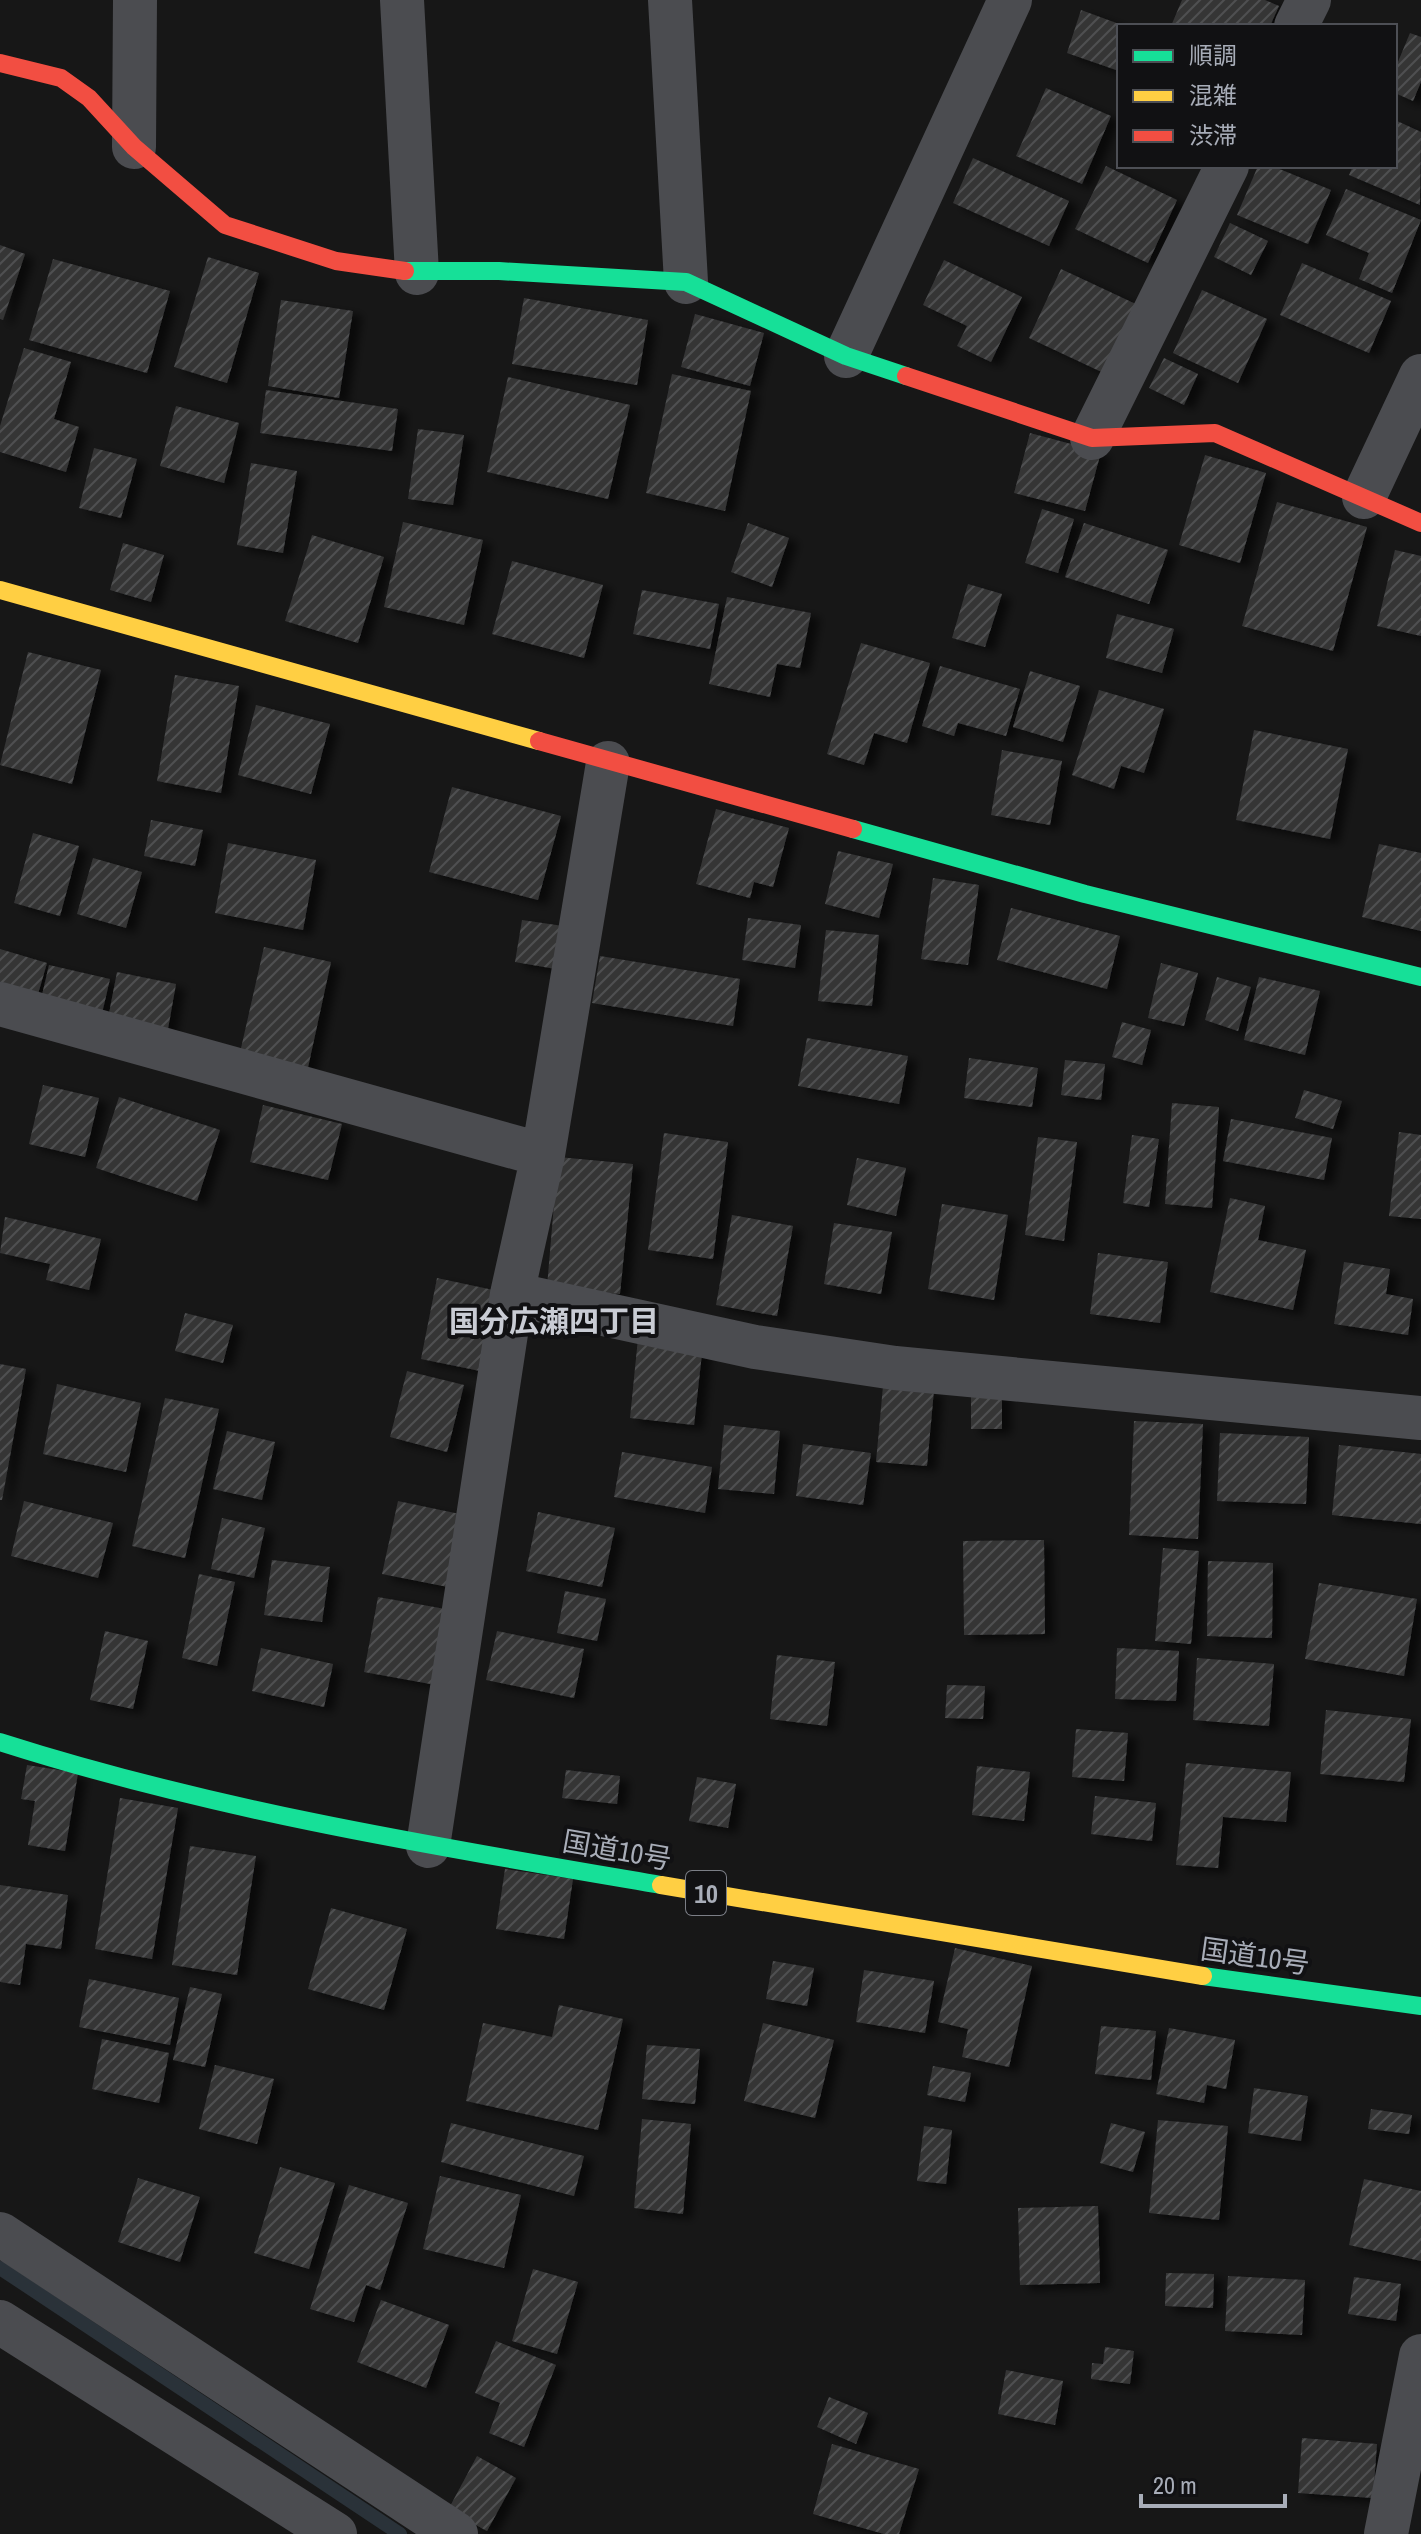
<svg xmlns="http://www.w3.org/2000/svg" width="1421" height="2534" font-family="'Archivo Narrow','Noto Sans JP',sans-serif">
<style>
.lines{fill:none;stroke-linecap:round;stroke-linejoin:round}
.stream{stroke:#2a3239;stroke-width:14}
.building{fill:url(#building-hatch);filter:url(#shadow)}
.street{stroke:#4b4c50;stroke-width:44}
.fast{stroke:#16e098;stroke-width:18}
.slow{stroke:#ffcf43;stroke-width:18}
.jam{stroke:#f24e42;stroke-width:18}
.labels{text-anchor:middle;dominant-baseline:central;stroke-width:8;stroke-linejoin:round;paint-order:stroke}
.shield{fill:#111113;stroke:#7b7e86;stroke-width:2}
.shield-label{font-size:26px;font-weight:bold;fill:#a8adb8}
.street-label{font-size:28px;fill:#a8adb8;stroke:#111113}
.neighbourhood-label{font-size:30px;font-weight:bold;fill:#c9ccd4;stroke:#111113}
</style>
<defs>
<pattern id="building-hatch" width="6" height="6" patternUnits="userSpaceOnUse" patternTransform="scale(2)"><rect width="6" height="6" fill="#353536"/><path d="M-1 1l2-2M0 6l6-6M5 7l2-2" fill="none" stroke="#4f5051"/></pattern>
<filter id="shadow"><feDropShadow dx="9" dy="5" stdDeviation="4" flood-color="#0009"/></filter>
</defs>
<rect width="100%" height="100%" fill="#171717"/>
<g class="lines">
<path class="stream" d="M0 2268 400 2534"/>
</g>
<path class="building" d="M1182 0H1265L1279 6 1270 26H1171Z
M1081 10 1119 24V71L1067 53Z
M1410 33 1421 37V82L1413 101 1395 93V69Z
M1046 88 1111 116 1082 184 1016 156Z
M1395 120 1421 132 1420 205 1349 175 1353 166H1395Z
M973 158 1069 201 1049 246 953 203Z
M1106 166 1177 200 1148 263 1075 229Z
M1258 166H1272L1331 190 1308 244 1237 215Z
M1346 189 1421 220 1392 293 1359 279 1369 253 1326 235Z
M1230 223 1268 241 1251 275 1214 257Z
M0 245 25 254 3 320 0 319Z
M208 257 259 273 227 383 174 367Z
M53 259 170 291 147 373 29 340Z
M944 260 1022 297 991 362 957 346 967 326 923 305Z
M1302 263 1391 301 1369 353 1280 315Z
M1061 269 1140 306 1108 375 1029 338Z
M1202 290 1267 319 1238 383 1173 353Z
M524 298 648 320 637 385 512 364Z
M281 300 353 311 339 398 268 386Z
M695 314 764 333 750 386 681 367Z
M24 348 71 362 54 419 79 427 66 472 0 452V426Z
M1164 358 1198 374 1184 405 1149 388Z
M672 374 751 391 725 511 646 493Z
M508 377 630 405 608 499 487 472Z
M266 390 398 409 392 451 260 433Z
M176 406 239 423 224 483 160 466Z
M418 429 464 435 453 505 408 499Z
M1030 433 1101 452 1085 511 1014 493Z
M94 448 137 459 121 518 79 508Z
M1205 455 1266 473 1240 563 1179 545Z
M251 463 297 471 283 553 237 545Z
M1277 502 1367 527 1333 651 1242 626Z
M1042 509 1074 519 1058 573 1025 563Z
M403 522 483 540 464 625 384 607Z
M748 523 789 538 772 587 731 572Z
M1084 523 1168 550 1149 604 1065 577Z
M312 535 384 557 358 643 285 621Z
M123 543 164 555 151 602 110 590Z
M1395 550 1421 556V636L1377 626Z
M512 561 603 585 584 658 492 634Z
M968 584 1002 594 985 647 952 638Z
M642 590 719 604 710 649 633 634Z
M727 597 811 613 800 668 777 664 770 697 709 684Z
M1117 614 1174 629 1162 673 1106 658Z
M861 643 930 663 907 743 874 733 864 765 827 754Z
M28 652 101 670 72 784 0 765Z
M940 666 1020 689 1006 736 958 723 954 736 922 726Z
M1030 671 1080 686 1063 742 1013 727Z
M175 675 239 686 221 793 157 781Z
M1099 690 1164 709 1144 773 1121 766 1114 789 1072 775Z
M256 705 330 724 311 794 238 775Z
M1254 730 1348 749 1330 839 1236 820Z
M1002 750 1062 761 1050 825 991 815Z
M452 787 561 816 538 900 429 872Z
M716 809 789 828 773 887 754 882 750 898 696 884Z
M151 820 203 830 195 866 144 856Z
M33 833 79 846 60 916 14 903Z
M228 843 316 860 303 930 215 913Z
M1379 844 1421 853V931L1362 917Z
M838 851 893 864 879 918 825 904Z
M93 858 142 872 126 928 77 914Z
M933 878 979 885 968 965 921 959Z
M1011 908 1120 936 1107 989 997 960Z
M748 918 801 925 795 968 742 960Z
M522 920 563 926 556 969 515 962Z
M826 930 879 935 872 1006 818 1001Z
M264 947 331 962 307 1072 239 1057Z
M0 949 47 963 34 1008 0 998Z
M600 956 740 979 733 1026 592 1003Z
M1161 963 1198 973 1184 1026 1148 1018Z
M49 965 110 979 100 1022 39 1008Z
M117 972 176 984 166 1040 106 1029Z
M1217 977 1251 987 1238 1031 1205 1020Z
M1259 977 1320 991 1305 1055 1244 1040Z
M1122 1022 1151 1030 1142 1065 1112 1057Z
M807 1038 908 1056 899 1104 798 1086Z
M969 1058 1038 1068 1032 1107 964 1098Z
M1065 1060 1105 1064 1101 1100 1061 1095Z
M43 1085 99 1098 85 1157 29 1144Z
M1304 1090 1342 1101 1333 1129 1295 1118Z
M119 1097 220 1130 197 1201 96 1168Z
M1172 1103 1219 1107 1212 1208 1165 1204Z
M263 1105 342 1124 328 1180 250 1162Z
M1231 1119 1332 1138 1324 1180 1223 1161Z
M1399 1132 1421 1135V1219L1389 1216Z
M664 1133 728 1142 713 1259 648 1250Z
M1132 1135 1159 1139 1149 1207 1123 1203Z
M1038 1137 1077 1142 1064 1241 1025 1235Z
M558 1157 633 1164 620 1294 547 1287Z
M857 1158 906 1168 896 1216 847 1205Z
M1230 1198 1265 1206 1258 1240 1306 1250 1293 1310 1210 1292Z
M942 1204 1008 1215 994 1300 928 1289Z
M732 1215 793 1226 777 1316 716 1305Z
M5 1217 101 1239 89 1290 46 1280 50 1264 0 1253Z
M834 1223 892 1232 881 1294 824 1284Z
M1098 1253 1168 1262 1160 1323 1090 1314Z
M1344 1262 1390 1269 1386 1294 1413 1299 1408 1335 1334 1324Z
M437 1278 512 1294 495 1374 421 1359Z
M185 1313 233 1325 223 1363 175 1351Z
M638 1338 703 1344 694 1425 630 1418Z
M0 1364 26 1369 2 1500H0Z
M407 1371 464 1385 447 1452 390 1437Z
M57 1384 141 1403 126 1472 43 1454Z
M883 1386 934 1390 927 1466 876 1462Z
M971 1390 1002 1391V1429H971Z
M165 1398 219 1409 185 1558 132 1546Z
M1134 1421 1203 1424 1198 1539 1129 1535Z
M724 1425 780 1431 774 1494 718 1489Z
M227 1431 275 1442 262 1500 213 1489Z
M1220 1433 1309 1437 1306 1504 1217 1501Z
M803 1444 871 1453 863 1505 796 1496Z
M1339 1445 1421 1454V1524L1332 1515Z
M622 1452 712 1467 705 1513 614 1497Z
M24 1501 113 1523 98 1578 11 1556Z
M398 1501 469 1516 453 1588 382 1574Z
M538 1512 615 1528 602 1587 526 1571Z
M222 1518 265 1528 254 1578 211 1569Z
M1044 1540 1045 1634 964 1635 963 1541Z
M1163 1548 1199 1551 1191 1644 1155 1641Z
M272 1560 330 1567 322 1622 264 1615Z
M1208 1561 1273 1563 1272 1638 1207 1636Z
M199 1574 235 1582 217 1666 182 1658Z
M1319 1583 1417 1599 1404 1676 1305 1659Z
M565 1591 606 1599 597 1641 557 1633Z
M378 1597 451 1610 436 1685 364 1672Z
M105 1631 148 1641 133 1709 90 1700Z
M497 1631 584 1649 574 1698 486 1680Z
M261 1648 333 1664 324 1707 252 1691Z
M1117 1648 1179 1651 1176 1701 1115 1699Z
M777 1655 835 1662 827 1726 770 1719Z
M1197 1658 1274 1664 1269 1726 1193 1720Z
M947 1685 985 1686 983 1719 945 1718Z
M1326 1710 1411 1719 1404 1782 1320 1774Z
M1076 1729 1128 1733 1124 1781 1072 1777Z
M1186 1763 1291 1772 1286 1822 1223 1817 1218 1868 1176 1865Z
M27 1765 78 1773 65 1851 28 1845 35 1801 21 1799Z
M977 1766 1030 1772 1024 1821 972 1815Z
M566 1770 620 1776 617 1804 562 1798Z
M697 1777 736 1784 728 1828 689 1821Z
M1095 1796 1156 1803 1152 1841 1091 1834Z
M120 1798 178 1808 152 1959 95 1949Z
M190 1846 256 1856 237 1975 172 1965Z
M505 1869 573 1879 564 1939 496 1929Z
M0 1885 68 1895 61 1949 26 1944 20 1985 0 1982Z
M331 1908 407 1929 384 2010 308 1989Z
M955 1948 1032 1966 1009 2067 962 2057 968 2029 938 2022Z
M773 1961 814 1968 807 2006 766 1999Z
M864 1970 934 1981 925 2033 856 2022Z
M89 1979 179 1998 170 2045 79 2027Z
M190 1987 222 1994 205 2067 173 2060Z
M559 2005 623 2019 598 2130 466 2101 483 2023 552 2037Z
M763 2023 834 2040 815 2118 744 2101Z
M1101 2026 1156 2031 1151 2080 1095 2074Z
M1169 2028 1235 2040 1226 2089 1207 2085 1204 2103 1156 2094Z
M102 2039 169 2053 159 2103 92 2089Z
M647 2045 700 2049 695 2104 642 2099Z
M215 2065 274 2079 257 2144 199 2129Z
M933 2066 971 2073 965 2102 927 2095Z
M1254 2088 1308 2096 1301 2141 1248 2133Z
M1371 2109 1412 2115 1409 2134 1368 2129Z
M642 2119 691 2124 683 2214 634 2208Z
M1158 2120 1228 2126 1219 2220 1149 2213Z
M451 2123 584 2156 574 2196 441 2162Z
M1111 2123 1145 2132 1133 2172 1100 2163Z
M924 2126 952 2130 946 2184 917 2181Z
M280 2167 335 2183 309 2269 254 2253Z
M440 2176 521 2195 504 2268 423 2249Z
M138 2178 200 2197 180 2262 118 2242Z
M1364 2179 1421 2191V2261L1349 2245Z
M349 2185 408 2203 380 2290 366 2285 354 2322 310 2309Z
M1098 2206 1100 2283 1020 2285 1018 2208Z
M533 2269 578 2282 557 2354 512 2341Z
M1166 2273 1214 2274 1213 2308 1165 2306Z
M1228 2276 1305 2280 1302 2335 1225 2331Z
M1354 2277 1401 2284 1396 2321 1348 2314Z
M381 2300 449 2325 426 2388 357 2362Z
M496 2341 556 2365 524 2447 489 2433 500 2403 475 2393Z
M1105 2347 1134 2351 1130 2384 1091 2379 1092 2363 1103 2364Z
M1006 2370 1063 2381 1055 2425 998 2414Z
M829 2397 868 2413 856 2444 817 2427Z
M1302 2438 1377 2444 1373 2498 1298 2493Z
M832 2444 919 2469 899 2534H884L813 2514Z
M477 2456 516 2478 487 2531 448 2510Z"/>
<g class="lines">
<path class="street" d="M402 0 417 273
M670 0 686 282
M1296 26 1309 0
M134 147 135 0
M846 356 1010 0
M1092 438 1227 166
M1364 497 1421 376
M0 1004 543 1155
M512 1294 755 1347 895 1368 1421 1418
M428 1846 512 1294 543 1155 608 763
M0 2234 456 2534
M0 2322 335 2534
M1386 2534 1421 2356"/>
<path class="fast" d="M405 271H499L686 282 846 356 906 376
M853 829 1085 894 1421 977
M0 1742C216 1811 438 1847 661 1885
M1203 1976 1421 2006"/>
<path class="slow" d="M0 590 539 741
M661 1885 1203 1976"/>
<path class="jam" d="M0 63 61 78 89 98 134 147 225 225 336 261 405 271
M906 376 1092 438 1215 433 1421 523
M539 741 853 829"/>
</g>
<g class="labels">
<rect class="shield" x="686" y="1871" width="40" height="44" rx="6"/>
<g class="shield-label">
<text x="706" y="1893">10</text>
</g>
<g class="street-label">
<text transform="translate(617 1850) rotate(10)">国道10号</text>
<text transform="translate(1255 1956) rotate(8)">国道10号</text>
</g>
<g class="neighbourhood-label">
<text x="554" y="1321">国分広瀬四丁目</text>
</g>
</g>
<rect x="1117" y="24" width="280" height="144" fill="#111113" stroke="#4d4f55" stroke-width="2"/>
<rect x="1133" y="50" width="40" height="12" fill="#16e098" stroke="#4d4f55" stroke-width="2"/>
<text x="1189" y="64" font-size="24" fill="#a8adb8">順調</text>
<rect x="1133" y="90" width="40" height="12" fill="#ffcf43" stroke="#4d4f55" stroke-width="2"/>
<text x="1189" y="104" font-size="24" fill="#a8adb8">混雑</text>
<rect x="1133" y="130" width="40" height="12" fill="#f24e42" stroke="#4d4f55" stroke-width="2"/>
<text x="1189" y="144" font-size="24" fill="#a8adb8">渋滞</text>
<path d="M1141 2494v12h144v-12" fill="none" stroke="#a8adb8" stroke-width="4"/>
<text x="1153" y="2494" font-size="24" fill="#a8adb8" stroke="#111113" stroke-width="6" paint-order="stroke">20 m</text>
</svg>
